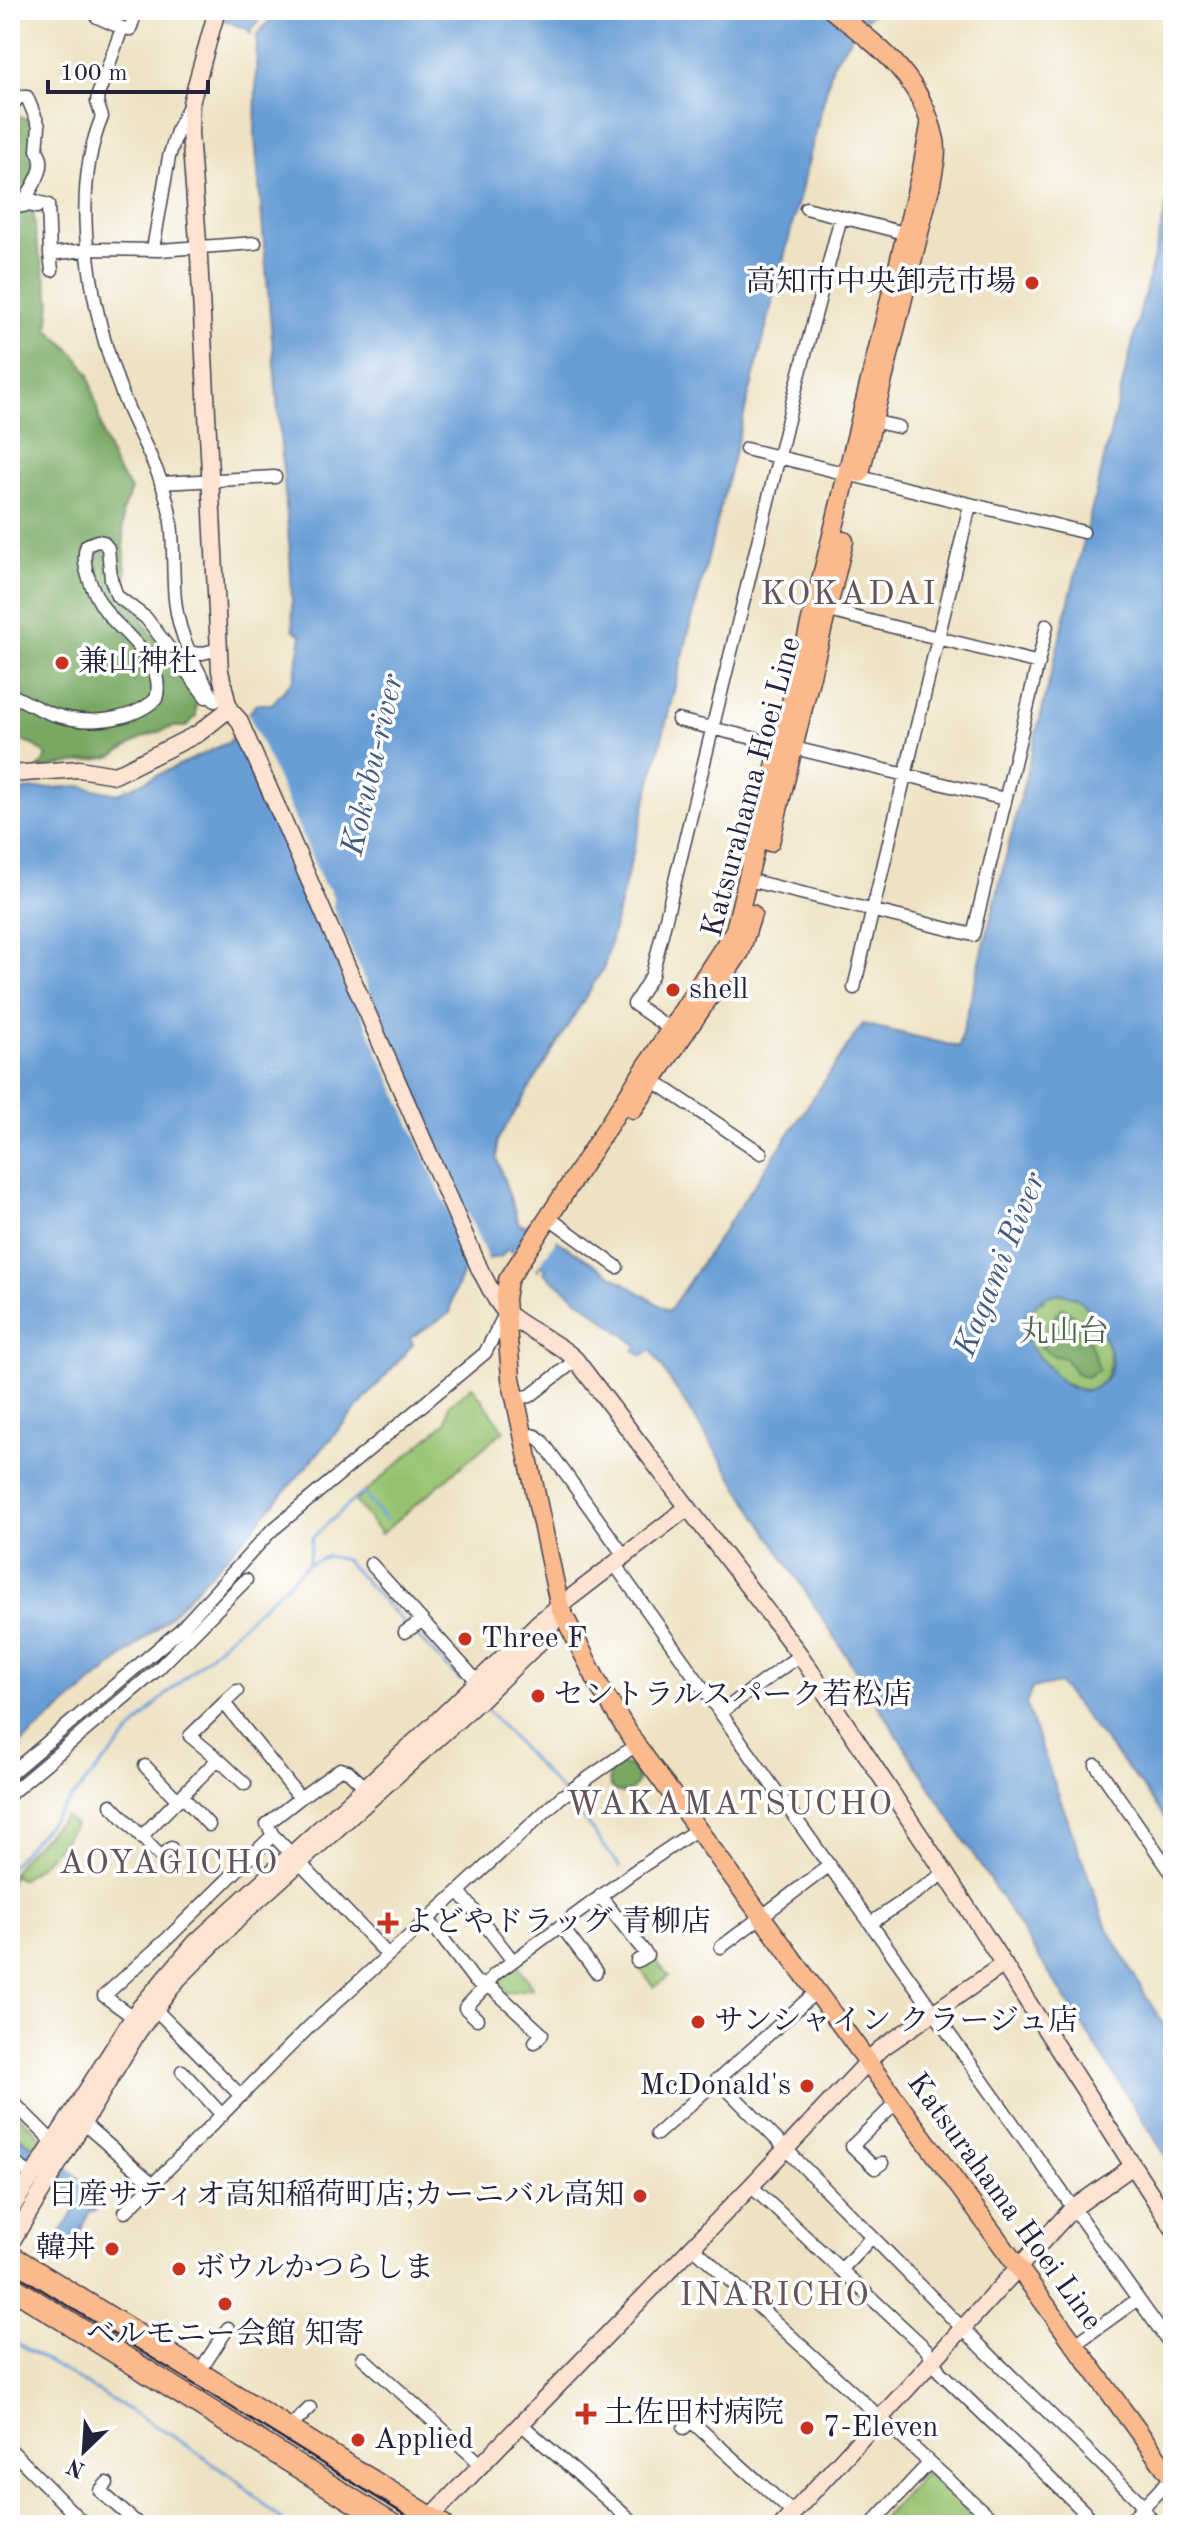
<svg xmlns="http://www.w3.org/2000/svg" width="1183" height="2535" font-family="'Old Standard TT','Noto Serif JP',serif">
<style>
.green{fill:#96c26f;stroke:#5c7255;stroke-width:2}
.forest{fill:#78a862;stroke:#4d654e;stroke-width:2}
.water{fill:#689dd5;stroke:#456088;stroke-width:2;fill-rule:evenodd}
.pier{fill:#eee2c3}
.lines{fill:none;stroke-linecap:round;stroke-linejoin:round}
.stream{stroke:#689dd5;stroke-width:3}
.street-casing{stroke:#413f4f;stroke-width:15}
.secondary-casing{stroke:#413f4f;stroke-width:19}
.primary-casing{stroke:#413f4f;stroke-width:21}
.highway-casing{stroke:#413f4f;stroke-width:25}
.street{stroke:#fff;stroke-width:12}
.secondary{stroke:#fde3d1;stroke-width:16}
.primary{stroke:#fbba8d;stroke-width:18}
.highway{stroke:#fbba8d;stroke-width:22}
.tram{stroke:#22223b;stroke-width:2}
.poi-dot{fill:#c8321e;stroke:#fff;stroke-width:3}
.labels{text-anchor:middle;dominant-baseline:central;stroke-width:7;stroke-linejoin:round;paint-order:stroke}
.poi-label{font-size:30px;fill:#22223b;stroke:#fff;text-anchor:start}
.street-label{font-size:30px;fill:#22223b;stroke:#fff}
.park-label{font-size:30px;fill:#506250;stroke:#fff}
.water-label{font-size:32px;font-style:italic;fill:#425980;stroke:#fff}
.quarter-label{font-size:34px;letter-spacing:2px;fill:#655457;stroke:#fff}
</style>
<rect width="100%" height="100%" fill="#fff"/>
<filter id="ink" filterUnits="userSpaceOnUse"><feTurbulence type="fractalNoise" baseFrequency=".0125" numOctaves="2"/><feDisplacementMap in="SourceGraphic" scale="16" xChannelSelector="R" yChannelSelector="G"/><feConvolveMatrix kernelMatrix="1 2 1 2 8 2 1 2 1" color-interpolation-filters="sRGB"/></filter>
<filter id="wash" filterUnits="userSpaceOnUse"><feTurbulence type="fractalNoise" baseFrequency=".006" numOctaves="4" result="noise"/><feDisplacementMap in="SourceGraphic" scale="32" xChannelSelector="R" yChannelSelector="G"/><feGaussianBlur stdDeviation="1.8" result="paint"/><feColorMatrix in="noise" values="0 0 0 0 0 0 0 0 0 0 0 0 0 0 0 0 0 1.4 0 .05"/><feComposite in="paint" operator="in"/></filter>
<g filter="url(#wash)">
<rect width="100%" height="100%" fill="#eee2c3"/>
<path class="green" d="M1059 1293C1067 1294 1076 1295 1082 1301 1102 1317 1125 1369 1096 1387 1069 1404 1001 1337 1033 1307 1043 1298 1045 1294 1059 1293Z
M472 1386 504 1430 381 1534 355 1501 446 1422 449 1405Z
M65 1816 75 1825C62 1844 42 1866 22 1879L17 1878 14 1874 10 1882C10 1865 52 1830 65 1816Z
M654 1959 669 1976 654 1987 639 1967Z
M517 1965 533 1988 504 1993 497 1984 498 1978Z
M10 2105 39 2135 42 2139 37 2147 10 2132Z
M923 2475H928L983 2525H877Z"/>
<path class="forest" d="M12 112 33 122 38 130 33 206 36 239 51 302 48 329 74 353 89 374 104 439 115 467 131 490 122 512 127 593 146 626 196 697V716L186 727H173L144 737 111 757 38 769 47 756 36 746 10 737Z
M1062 1308C1084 1315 1092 1349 1099 1369L1086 1377 1075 1372 1065 1358 1055 1356 1041 1347 1050 1322Z
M609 1779a14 14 0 1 1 28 0a14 14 0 1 1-28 0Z"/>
<path class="water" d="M233 10H268L251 30V35L249 30 228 22 227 19 226 21 220 19 227 14 231 16Z
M279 10H874L867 19 864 18 833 64 604 967 497 1141V1159L519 1224 525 1226 529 1223 669 1311 863 1024 959 1047 1173 179V1830L1145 1790 1059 1684 1032 1688 1026 1705 1106 1925 1148 2000 1173 2038V2167L651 1350 643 1356 634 1351 637 1345 544 1273 546 1269 540 1265 538 1270 509 1250H506L501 1257 468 1261 454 1293 450 1313 410 1338 413 1344 246 1536 164 1622 10 1753V791L80 786 117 794 229 742 256 704H272L294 679 302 636 293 629 290 553 255 136 257 35ZM1059 1293C1081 1295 1090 1308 1099 1327 1104 1336 1109 1346 1111 1356 1115 1375 1097 1394 1078 1390 1065 1388 1057 1376 1049 1368 1033 1352 1014 1332 1029 1309L1033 1311 1037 1302 1043 1301 1041 1298Z
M10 2132C36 2150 96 2176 96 2211H90L80 2232 51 2264 40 2256 41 2254 44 2255 79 2205 60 2187 10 2153Z"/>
<path class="pier" d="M247 710 323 883 329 889 334 899 333 908 404 1071 411 1077 415 1095 490 1264H472L244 748 239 741 230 735Z
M533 1224 557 1239 536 1270 511 1255Z"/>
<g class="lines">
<path class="stream" d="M308 1564 312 1538 357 1497 364 1493 385 1520
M413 1632 460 1680
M487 1710 563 1793
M568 1799 620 1867
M10 1867 156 1704 307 1565 327 1556 345 1560 408 1627
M10 2339 174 2437 233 2477 287 2525"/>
</g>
</g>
<g filter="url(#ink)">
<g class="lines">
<g class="street-casing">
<path id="street" d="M137 10 130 29 122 28 98 95 97 102 102 117C68 198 92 316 123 396 137 433 161 470 169 509 175 538 172 570 175 600 179 638 196 668 215 701
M97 17 122 28
M10 108 19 97H27L39 126 37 150C48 166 35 182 26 198L48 205 50 254
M10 208 28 205 37 207
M806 208 912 235
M153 249 169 157 178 128 189 106
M52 270 50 254 94 249 160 250 255 243
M867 420 899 427
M746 449 1083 532
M161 483 275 477
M821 609 1039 663
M188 652 199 654 219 649
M10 694C25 701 40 711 55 715 88 725 130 722 156 699 166 667 132 640 113 620 98 604 78 566 87 545L97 541 103 542 108 548 111 579 117 596 146 618 206 697
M678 720 1005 799
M748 880 973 935 1047 625
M854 988 970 505
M676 1033 634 1004 652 975 791 407 841 217
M648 1077 761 1153
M548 1217 617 1267
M514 1398 530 1396 576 1360
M522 1433 536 1436 542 1441 625 1557
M371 1564 477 1681
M615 1565 1173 2348
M405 1632 422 1621
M224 1703 237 1691
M721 1712 800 1655
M218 1759 245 1784
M1096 1765 1173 1875
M145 1766 174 1796 186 1800 209 1825
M10 1774 180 1630 270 1532 485 1353 504 1316
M10 1794 158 1669 246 1580
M111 1805 161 1857 171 1848
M273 1835 267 1824 300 1798
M141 1837 218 1759 190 1736 224 1703 300 1798 340 1769 348 1771 365 1787
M459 1891 561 1797 636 1745
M600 1896 647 1955 637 1961
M428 1919 459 1891 513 1961
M871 1923 945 1873
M562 1927 596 1972
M721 1947 830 1865
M154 2008 241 2096
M133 2017 104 1996 168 1938 273 1835 388 1955
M477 2019 465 2008 486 1986 494 1990 542 2034 535 2042
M182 2071 222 2115
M717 2079 963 2329 1138 2500 1155 2525
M10 2099 53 2142
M83 2123 153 2184 310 2026 428 1919 475 1981 486 1986 494 1975 513 1961 632 1873 699 1828
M657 2134 816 1992
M10 2160 32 2175
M882 2163 875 2168 852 2146 897 2102
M751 2186 926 2349 940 2372 1098 2525
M125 2212 153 2184
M692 2246 998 2525
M841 2270 872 2237
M1074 2345 1138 2299
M363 2358 481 2464
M198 2374 228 2328
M520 2423 636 2525
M684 2428 691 2421 793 2513
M288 2429 310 2408
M10 2449 85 2525
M107 2483 100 2491 139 2525
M871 2525 929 2463
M1126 2525 1173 2476"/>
</g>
<g class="secondary-casing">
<path id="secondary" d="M217 10 191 103 190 133 199 256 220 671 229 709 239 720 481 1272C489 1285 496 1304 508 1314 529 1332 557 1341 576 1360L800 1655 945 1873 1173 2228
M10 774 79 769 115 775 199 733 229 709
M10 2211 137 2011 196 1942 434 1724 539 1622 688 1507
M10 2244 138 2032 178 1979 249 1908 479 1701 546 1636 559 1610
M424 2524 751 2186 879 2050 1004 1964
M782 2525 1072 2209 1133 2166"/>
</g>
<g class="primary-casing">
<path id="primary" d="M832 10C881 48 921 76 935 140 938 154 933 171 931 184L860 473
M930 126 922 169 735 930 508 1280 505 1299 511 1378 560 1608 601 1689 636 1745 1173 2479
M770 842 844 541
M633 1109 740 952 752 914"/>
</g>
<g class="highway-casing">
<path id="highway" d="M10 2256 442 2525
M10 2286 392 2525"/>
</g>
<use href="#street" class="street"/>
<use href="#secondary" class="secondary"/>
<use href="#primary" class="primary"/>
<use href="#highway" class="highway"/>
<path class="tram" d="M10 2270 422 2525"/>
</g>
</g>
<g class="poi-dot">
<circle cx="1032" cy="283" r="8"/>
<circle cx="62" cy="663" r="8"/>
<circle cx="673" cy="990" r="8"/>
<circle cx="465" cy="1639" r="8"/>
<circle cx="538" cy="1696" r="8"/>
<path d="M384 1911h8v8h8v8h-8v8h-8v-8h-8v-8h8z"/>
<circle cx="698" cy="2022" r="8"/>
<circle cx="807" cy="2086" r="8"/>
<circle cx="640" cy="2196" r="8"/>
<circle cx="112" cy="2249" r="8"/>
<circle cx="179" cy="2269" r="8"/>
<circle cx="225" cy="2304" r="8"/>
<path d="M582 2402h8v8h8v8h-8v8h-8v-8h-8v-8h8z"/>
<circle cx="807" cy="2428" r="8"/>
<circle cx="358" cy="2440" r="8"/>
</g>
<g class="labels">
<g class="poi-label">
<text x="1016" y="283" text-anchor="end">高知市中央卸売市場</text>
<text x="78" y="663">兼山神社</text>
<text x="689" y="990">shell</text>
<text x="481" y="1639">Three F</text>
<text x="554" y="1696">セントラルスパーク若松店</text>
<text x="404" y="1923">よどやドラッグ 青柳店</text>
<text x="714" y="2022">サンシャイン クラージュ店</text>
<text x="791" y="2086" text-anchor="end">McDonald's</text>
<text x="624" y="2196" text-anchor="end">日産サティオ高知稲荷町店;カーニバル高知</text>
<text x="96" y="2249" text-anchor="end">韓丼</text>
<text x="195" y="2269">ボウルかつらしま</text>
<text x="225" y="2335" text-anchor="middle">ベルモニー会館 知寄</text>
<text x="604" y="2414">土佐田村病院</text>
<text x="823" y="2428">7-Eleven</text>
<text x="374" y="2440">Applied</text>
</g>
<g class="street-label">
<text transform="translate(752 787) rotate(-75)">Katsurahama Hoei Line</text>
<text transform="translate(1004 2202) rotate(54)">Katsurahama Hoei Line</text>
</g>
<g class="park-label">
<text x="1064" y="1333">丸山台</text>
</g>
<g class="water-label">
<text transform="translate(374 765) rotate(-77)">Kokubu-river</text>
<text transform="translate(1001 1265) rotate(-68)">Kagami River</text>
</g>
<g class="quarter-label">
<text x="849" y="595">KOKADAI</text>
<text x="730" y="1805">WAKAMATSUCHO</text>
<text x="169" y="1864">AOYAGICHO</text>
<text x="775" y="2296">INARICHO</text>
</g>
</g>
<rect width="1183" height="2535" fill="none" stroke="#fff" stroke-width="40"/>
<g transform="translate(84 2451) rotate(205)" stroke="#ffffff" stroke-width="6" paint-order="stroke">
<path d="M0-6L14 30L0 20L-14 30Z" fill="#22223b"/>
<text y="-12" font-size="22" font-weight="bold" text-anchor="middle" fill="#22223b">N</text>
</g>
<path d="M48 80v12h160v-12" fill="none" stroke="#22223b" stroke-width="4"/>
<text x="60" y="80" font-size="24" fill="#22223b" stroke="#ffffff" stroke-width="6" paint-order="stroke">100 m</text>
</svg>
